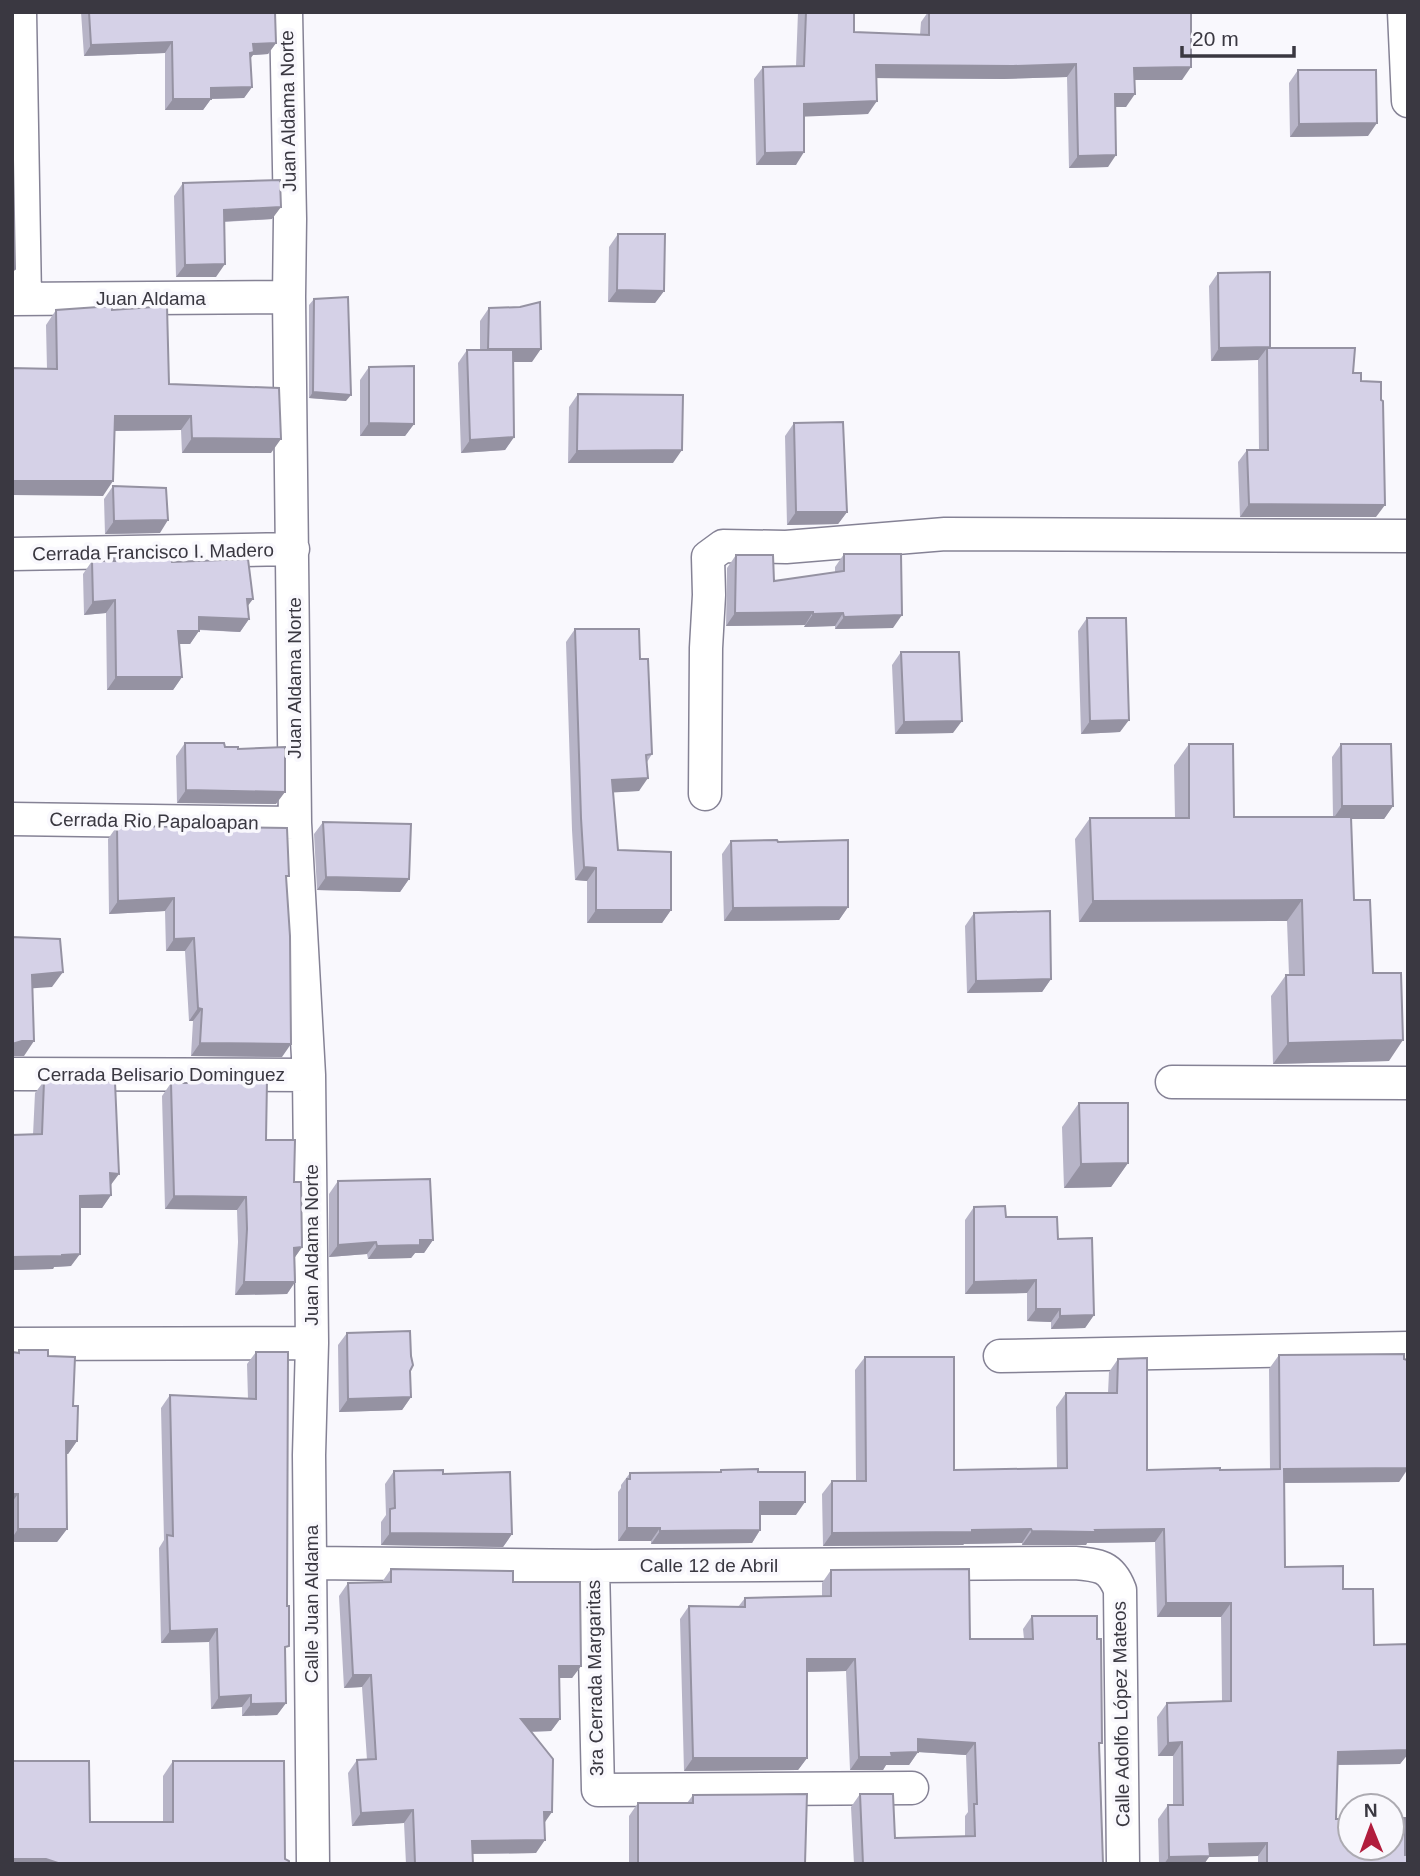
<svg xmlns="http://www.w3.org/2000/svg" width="1420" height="1876" font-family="Arial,sans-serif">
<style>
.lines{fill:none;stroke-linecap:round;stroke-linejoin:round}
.street-casing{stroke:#858295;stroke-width:35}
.street{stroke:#fff;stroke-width:32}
.wall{fill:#b7b4c7}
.shaded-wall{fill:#9592a2}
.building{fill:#d5d1e7;stroke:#9592a2;stroke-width:2}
.labels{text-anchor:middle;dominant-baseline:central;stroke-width:7;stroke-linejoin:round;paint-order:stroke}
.street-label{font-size:19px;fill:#3a3841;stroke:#f9f8fd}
</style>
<rect width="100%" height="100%" fill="#f9f8fd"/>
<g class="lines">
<g class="street-casing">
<path id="street" d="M20 12 25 299
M286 12 290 219 289 297 295 823 309 1075 312 1343 309 1455 313 1864
M1404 12 1408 101
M12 299 289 297
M12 554 293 549
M705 794 706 648 709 595 708 557 723 546 786 547 945 534 1408 536
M12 819 295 823
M12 1074 309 1075
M1172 1082 1408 1083
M12 1344 312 1343
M1000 1356 1408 1348
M311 1563 593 1566 1075 1563C1099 1565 1111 1566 1120 1590L1123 1864
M593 1566 598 1790 912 1788"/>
</g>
<use href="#street" class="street"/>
</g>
<path class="wall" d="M81 12H275L276 43 268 54 253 55 250 58 252 87 244 98 211 99 203 110H165V53L84 56Z
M798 12 854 13V32L920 35 921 22 928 12H1191L1182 80H1135L1126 107H1116L1108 167 1069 168 1067 77 1004 79 876 78 868 114 804 116 796 165H756L754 79 763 67 796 66Z
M1298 70 1368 136 1290 137 1289 83Z
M183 183 272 219 224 222 216 277H176L174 196Z
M618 234 664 291 655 303 608 302 609 247Z
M1218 273 1270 348 1353 373 1361 381 1376 517H1240L1238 462 1247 450H1259L1258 360 1211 361 1209 286Z
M314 299 346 401 309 398V305Z
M489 308 532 362H514V437L505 450 461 453 458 363 467 350H480V321Z
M56 310H112L169 384 271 453H182L181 430 115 431 103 496 47 369 46 325Z
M369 367 414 424 405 436H360V380Z
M578 394 673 463H568L569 407Z
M794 423 847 512 838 524 787 525 785 436Z
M113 486 160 533 105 534 104 499Z
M844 554 893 628 835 629V626L804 627 805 625 726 626 727 568 736 555 774 581 835 572V567Z
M114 558 172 562 248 606 249 619 240 632 199 630 190 644H179L182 677 173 690H107L106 613 84 615 83 574 92 561H112Z
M1087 618 1120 732 1081 734 1078 631Z
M575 629 640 659 652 754 647 762 639 791 613 792 618 850 671 910 662 923H587V881L575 880 572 830 566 642Z
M901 652 953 733 895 734 892 665Z
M185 743 238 749 276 804 177 803 176 756Z
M1189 744 1234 817H1333L1332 757 1341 744 1393 806 1384 819H1351L1354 900 1373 973 1389 1061 1273 1064 1271 996 1286 975H1289L1287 921 1079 922 1075 839 1090 818H1175L1174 765Z
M323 822 409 879 400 892 317 890 314 834Z
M117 826 287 880 282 1057 191 1056 193 1021H189L185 951H166L165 911 109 914 108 839Z
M731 841 778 842 848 907 839 920 724 921 722 854Z
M974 913 1051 979 1042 992 967 993 965 926Z
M198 1080 266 1140 294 1182 302 1247 295 1257V1282L287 1294 235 1295 238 1242 237 1210 165 1209 162 1096 171 1083H196Z
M44 1081 111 1185V1195L102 1208H80L71 1266 54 1267 53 1269 12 1270V1135H33L35 1093Z
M1079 1103 1128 1163 1111 1187 1064 1188 1062 1127Z
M338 1181 433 1240 424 1253H415L411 1258 368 1259 367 1254 329 1257V1194Z
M974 1207 1006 1217 1058 1239 1094 1315 1085 1328 1051 1329V1322L1027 1321V1293L965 1294V1220Z
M347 1333 410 1371 411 1397 402 1410 339 1412 338 1345Z
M19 1350 48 1356 73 1406 77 1441 68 1454H66L67 1529 57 1542H12V1352L17 1353Z
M256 1352 285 1652 286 1703 277 1715 242 1716V1707L211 1709 209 1642 161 1643 159 1548 164 1540 161 1408 170 1395 248 1399 247 1364Z
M1279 1355 1407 1360 1408 1469 1399 1482 1284 1483 1285 1567 1343 1589 1374 1645 1408 1644V1754L1400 1764 1338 1765 1336 1819 1405 1855 1408 1864H1258V1856L1209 1857 1204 1864H1159L1158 1819 1168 1805H1173V1756H1158L1157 1717 1167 1703 1222 1701 1221 1617H1157L1155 1542 1087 1543 1086 1545H1022V1543L964 1544 963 1545 823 1546 822 1494 832 1481H856L855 1370 865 1357 954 1470 1057 1468 1056 1407 1066 1393H1108L1109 1372 1118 1359 1147 1470H1220L1270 1469 1269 1369Z
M721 1470 758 1472 796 1515H760V1530L752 1543 651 1544V1541H618V1492L621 1488V1485L630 1473 720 1472Z
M394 1471 443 1474 512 1534 503 1547 381 1545V1522L386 1515 385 1484Z
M391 1569 513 1582 581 1666 572 1678H559L560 1719 551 1731 531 1732 544 1823 536 1853 473 1854V1864H406L404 1823 352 1826 348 1773 357 1760H367L362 1687 344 1688 339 1596 348 1583 382 1582Z
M831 1570 970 1639H1024L1023 1629 1032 1616 1097 1639 1103 1864H854L851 1807 860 1794 895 1838 965 1836V1816L968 1812 966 1755 918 1752 909 1765H886L883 1770H850L846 1671 807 1672V1758L798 1770 684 1771 680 1619 689 1606 738 1607 745 1598 822 1597V1583Z
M173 1761 285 1859 90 1822H163V1776Z
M693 1795 805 1864H629V1816L638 1803H687Z"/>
<path class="shaded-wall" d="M172 42 165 53 84 56 91 45Z
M276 43 268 54 253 55 247 63 253 44Z
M1076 64 1067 77 1004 79 867 78 876 65Z
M1191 67 1182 80H1126L1134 68Z
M252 87 244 98 204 99H211L203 110H165L173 99 211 88Z
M1115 94H1135L1126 107H1106Z
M877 101 868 114 795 117 804 104Z
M1377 123 1368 136 1290 137 1299 124Z
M804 152 796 165H756L765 153Z
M1116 155 1108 167 1069 168 1078 156Z
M281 207 272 219 215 222 224 210Z
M225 264 216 277H176L185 265Z
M617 290 664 291 655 303 608 302Z
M1270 347 1267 348 1258 360 1211 361 1219 348Z
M488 349H541L532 362H480Z
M313 392 351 395 346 401 309 398Z
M115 416H191L181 430 105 431Z
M369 423 414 424 405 436H360Z
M514 437 505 450 461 453 470 440Z
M192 438 281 439 271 453H182Z
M682 450 673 463H568L577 451Z
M12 481H113L103 496 12 495Z
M1249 504 1385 505 1376 517H1240Z
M796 512H847L838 524 787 525Z
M168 520 160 533 105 534 114 521Z
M247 599H253L244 611Z
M115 600 106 613 84 615 93 602Z
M813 612 805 625 726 626 735 613Z
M843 613 835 626 804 627 813 614Z
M902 615 893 628 835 629 844 617Z
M199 617 249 619 240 632 190 629Z
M178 631H199L190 644H169Z
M116 677H182L173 690H107Z
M1129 720 1120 732 1081 734 1090 721Z
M962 721 953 733 895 734 904 722Z
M648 778 639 791 604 793 612 780Z
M186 790 285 792 276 804 177 803Z
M1342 806H1393L1384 819H1333Z
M584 867 596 868 587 881 575 880Z
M326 877 409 879 400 892 317 890Z
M174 898 165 911 109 914 118 901Z
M1302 900 1287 921 1079 922 1093 901Z
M848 907 839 920 724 921 733 908Z
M596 910H671L662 923H587Z
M194 938 185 951H166L174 939Z
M63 972 52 987 22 989 32 975Z
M1051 979 1042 992 967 993 976 981Z
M198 1008 202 1009 193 1021H189Z
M1403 1040 1389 1061 1273 1064 1288 1043Z
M22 1041H34L24 1056H12V1044Z
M200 1043 291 1044 282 1057 191 1056Z
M1128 1163 1111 1187 1064 1188 1081 1164Z
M110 1173 119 1174 110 1186Z
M111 1195 102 1208H71L80 1196Z
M174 1196 246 1197 237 1210 165 1209Z
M420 1240H433L424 1253H415L411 1258 368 1259 377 1246Z
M376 1242 367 1254 329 1257 338 1245Z
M302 1247 293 1260 294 1248Z
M80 1254 71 1266 54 1267 53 1269 12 1270V1257Z
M1036 1280 1027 1293 965 1294 974 1282Z
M244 1282H295L287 1294 235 1295Z
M1036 1309H1060L1051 1322 1027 1321Z
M1094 1315 1085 1328 1051 1329 1060 1316Z
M411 1397 402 1410 339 1412 348 1399Z
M66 1441H77L68 1454H57Z
M1408 1468 1399 1482 1274 1483 1284 1469Z
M12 1494H18L12 1502Z
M760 1502H805L796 1515H751Z
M627 1528H660L651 1541H618Z
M18 1529H67L57 1542H12V1538Z
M1031 1529 1022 1543 964 1544 963 1545 823 1546 832 1533Z
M1164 1529 1155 1542 1087 1543 1086 1545H1022L1032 1531Z
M760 1530 752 1543 651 1544 660 1531Z
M390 1533 512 1534 503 1547 381 1545Z
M1166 1603H1231L1221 1617H1157Z
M217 1629 209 1642 161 1643 170 1631Z
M807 1659H855L846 1671 798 1672Z
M559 1666H581L572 1678H550Z
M353 1675H371L362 1687 344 1688Z
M251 1695 242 1707 211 1709 219 1697Z
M286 1703 277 1715 242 1716 251 1704Z
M521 1719H560L551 1731 512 1732Z
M918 1739 975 1743 966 1755 918 1752 909 1765H886L883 1770H850L859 1757 891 1753Z
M1182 1742 1173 1756H1158L1168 1743Z
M1408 1750V1754L1400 1764 1328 1765 1338 1752Z
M693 1758H807L798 1770 684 1771Z
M413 1810 404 1823 352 1826 361 1813Z
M544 1812H552L543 1825Z
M545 1840 536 1853 463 1854 472 1841Z
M1267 1843 1258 1856 1209 1857 1204 1864H1164L1169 1857 1209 1844Z
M12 1859H46L61 1864H12Z"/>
<path class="building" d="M89 12H275L276 43 253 44 254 52 250 53 252 87 211 88V99H173L172 42 91 45Z
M806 12 854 13V32L929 35V12H1191V67L1134 68 1135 94H1115L1116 155 1078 156 1076 64 1013 66 876 65 877 101 804 104V152L765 153 763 67 804 66Z
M1298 70H1376L1377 123 1299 124Z
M12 104 15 269 12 271Z
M280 180 281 207 224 210 225 264 185 265 183 183Z
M618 234H665L664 291 617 290Z
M1270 272V347L1219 348 1218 273Z
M348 297 351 395 313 392 314 299Z
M540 302 541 349H488L489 308 520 307Z
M112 306V310L167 306 169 384 279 388 281 439 192 438 191 416H115L113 481H12V368L57 369 56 310Z
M1267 348H1355L1353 373H1361V381L1381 382V400L1383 401 1385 505 1249 504 1247 450H1268Z
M467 350H513L514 437 470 440Z
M414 366V424L369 423V367Z
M578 394 683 395 682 450 577 451Z
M843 422 847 512H796L794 423Z
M113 486 166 488 168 520 114 521Z
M844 554H901L902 615 844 617 843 613 813 614V612L735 613 736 555H773L774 581 844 571Z
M171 557 172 562 248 559 253 599H247L249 619 199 617V631H178L182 677H116L115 600 93 602 92 561H115L114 558Z
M1087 618H1126L1129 720 1090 721Z
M575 629H639L640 659H648L652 754 646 755 648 778 612 780 618 850 671 852V910H596V868L584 867 581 818Z
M901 652H959L962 721 904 722Z
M185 743H224L225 747H238V749L285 747V792L186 790Z
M1189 744H1233L1234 817H1351L1354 900H1370L1373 973H1401L1403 1040 1288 1043 1286 975H1304L1302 900 1093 901 1090 818H1189Z
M1341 744H1391L1393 806H1342Z
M323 822 411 824 409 879 326 877Z
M117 826 287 828 289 876H286L290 936 291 1044 200 1043 202 1009 198 1008 194 938 174 939V898L118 901Z
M777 840 778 842 848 840V907L733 908 731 841Z
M1050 911 1051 979 976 981 974 913Z
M12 937 60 939 63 972 32 975 34 1041H22L12 1044Z
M198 1080H267L266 1140H295L294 1182H301L302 1247 294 1248 295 1282H244L247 1229 246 1197 174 1196 171 1083H198Z
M44 1081 115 1082 119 1174 110 1173 111 1195 80 1196V1254L62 1255V1256L12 1257V1135L42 1134Z
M1079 1103H1128V1163L1081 1164Z
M430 1179 433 1240H420V1245L377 1246 376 1242 338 1245V1181Z
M1005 1206 1006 1217H1057L1058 1239 1092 1238 1094 1315 1060 1316V1309H1036V1280L974 1282V1207Z
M410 1331 411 1356 413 1365 410 1371 411 1397 348 1399 347 1333Z
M19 1350H48V1356L75 1357 73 1406H78L77 1441H66L67 1529H18V1494H12V1352L19 1353Z
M256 1352H288L287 1606H289V1646L285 1647 286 1703 251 1704V1695L219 1697 217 1629 170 1631 167 1535 173 1536 170 1395 256 1399Z
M1404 1354V1359L1407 1360 1408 1468 1284 1469 1285 1567 1343 1566V1589H1373L1374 1645 1408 1644V1750L1338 1752 1336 1819H1350V1848H1392V1818H1405V1855H1408V1864H1267V1843L1209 1844 1210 1856 1169 1857 1168 1805H1183L1182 1742 1168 1743 1167 1703 1231 1701V1603H1166L1164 1529 1095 1530 1096 1532H1093L1032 1531 1031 1529 972 1530V1532L832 1533V1481H866L865 1357H954V1470L1067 1468 1066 1393H1117L1118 1359 1147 1358V1470L1220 1468V1470L1280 1469 1279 1355Z
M758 1469V1472H805V1502H760V1530L660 1531V1528H627V1479H630V1473L721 1472V1470Z
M443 1470V1474L510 1472 512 1534 390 1533V1509L395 1508 394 1471Z
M391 1569 513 1571V1582H580L581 1666H559L560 1719H521L553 1759 552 1812H544L545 1840 472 1841 473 1864H415L413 1810 361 1813 357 1760 376 1759 371 1675H353L348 1583 391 1582Z
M969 1569 970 1639H1033L1032 1616H1097V1639H1101L1102 1743H1099L1103 1864H863L860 1794H893L895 1838 975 1836 974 1804H977L975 1743 918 1739V1752L891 1753 892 1757H859L855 1659H807V1758H693L689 1606 745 1607V1598L831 1596V1570Z
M12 1761H89L90 1822H173V1761H284L285 1859 289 1861V1864H61L46 1859H12Z
M807 1794 805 1864H638V1803H693V1795Z"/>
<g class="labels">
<g class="street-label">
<text transform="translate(288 111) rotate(-91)">Juan Aldama Norte</text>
<text x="151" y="298">Juan Aldama</text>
<text transform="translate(153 552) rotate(-1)">Cerrada Francisco I. Madero</text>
<text transform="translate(294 678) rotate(-90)">Juan Aldama Norte</text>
<text transform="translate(154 821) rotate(1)">Cerrada Rio Papaloapan</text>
<text x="161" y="1074">Cerrada Belisario Dominguez</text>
<text transform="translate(311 1245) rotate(-90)">Juan Aldama Norte</text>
<text x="709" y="1565">Calle 12 de Abril</text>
<text transform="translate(311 1604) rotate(-90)">Calle Juan Aldama</text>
<text transform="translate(595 1678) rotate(-91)">3ra Cerrada Margaritas</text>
<text transform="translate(1121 1714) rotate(-91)">Calle Adolfo López Mateos</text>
</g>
</g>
<rect width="1420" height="1876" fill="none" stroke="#3a3841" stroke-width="28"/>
<g transform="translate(1371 1827) rotate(359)"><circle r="33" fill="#f9f8fd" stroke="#adabb2" stroke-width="2"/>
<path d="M0-5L12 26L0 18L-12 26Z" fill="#b11d3d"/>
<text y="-10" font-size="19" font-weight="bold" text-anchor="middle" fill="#3a3841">N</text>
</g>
<path d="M1182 46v10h112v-10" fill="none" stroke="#3a3841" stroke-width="3.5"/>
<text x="1192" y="46" font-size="21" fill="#3a3841" stroke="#f9f8fd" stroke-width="5" paint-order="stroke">20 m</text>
</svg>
